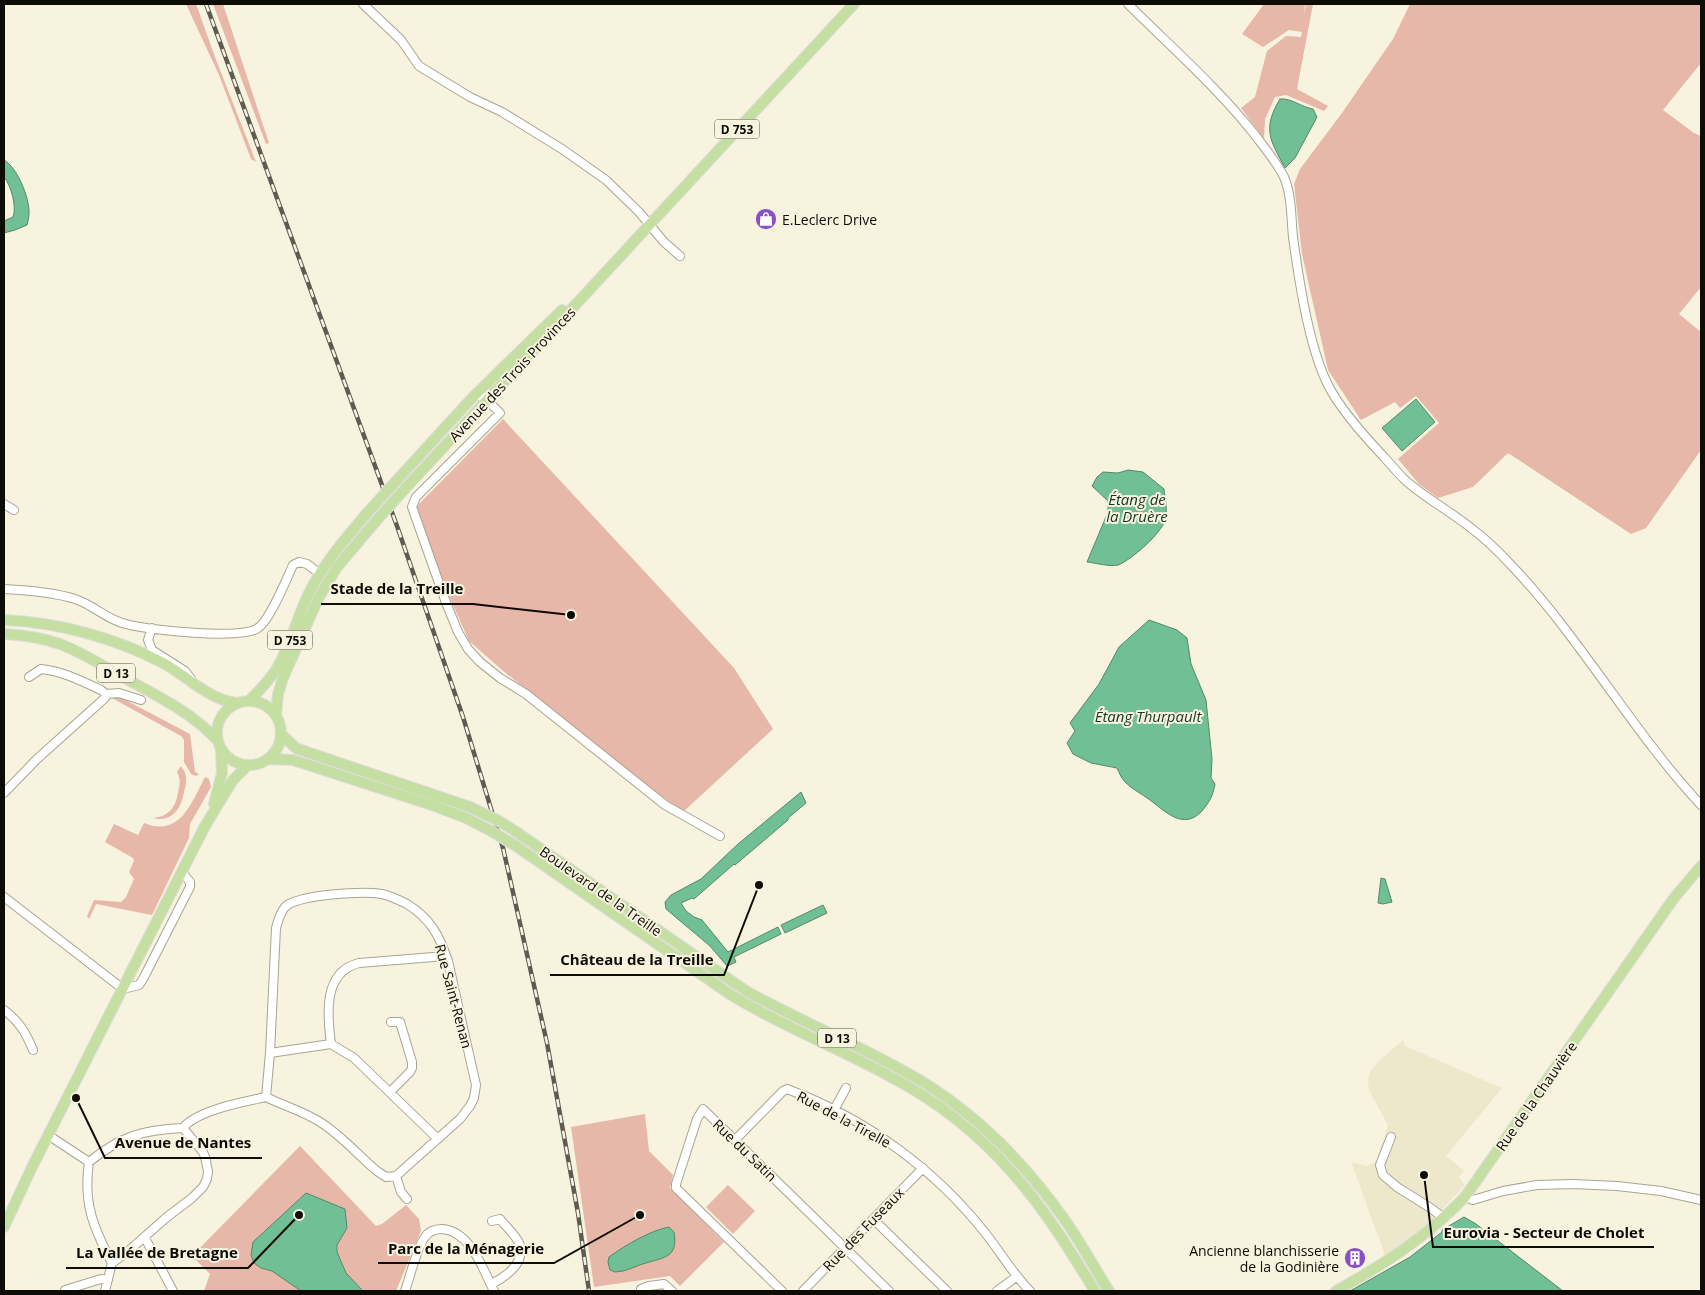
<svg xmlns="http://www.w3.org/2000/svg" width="1705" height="1295" font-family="'Open Sans',sans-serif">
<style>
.built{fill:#ede8cc}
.green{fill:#e7b7a9}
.water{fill:#71bf95;stroke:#53896a}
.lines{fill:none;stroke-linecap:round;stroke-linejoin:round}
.minor-casing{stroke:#a8a592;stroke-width:10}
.major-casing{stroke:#dddddc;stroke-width:12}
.minor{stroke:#fff;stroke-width:8}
.major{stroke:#c5dfa3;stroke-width:10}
.rail-casing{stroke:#5e5c52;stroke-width:4.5}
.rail{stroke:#f7f3df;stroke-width:2.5;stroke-dasharray:8;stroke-linecap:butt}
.major-bridge-casing{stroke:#dddddc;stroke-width:12;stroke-linecap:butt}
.major-bridge{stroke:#c5dfa3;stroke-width:10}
.labels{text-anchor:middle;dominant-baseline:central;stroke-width:4;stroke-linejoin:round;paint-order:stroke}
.shield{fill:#f7f3df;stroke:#535147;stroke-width:1}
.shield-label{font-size:12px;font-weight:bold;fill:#0d0c06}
.poi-label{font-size:14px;fill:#0d0c06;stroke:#f7f3df;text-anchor:start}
.street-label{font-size:14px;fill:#0d0c06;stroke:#f7f3df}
.water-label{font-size:15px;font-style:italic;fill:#143725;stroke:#f7f3df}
.leader{fill:none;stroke:#0d0c06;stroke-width:2}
.callout-dot{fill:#0d0c06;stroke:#f7f3df;stroke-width:2}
.callout-label{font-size:15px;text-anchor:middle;font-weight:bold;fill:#0d0c06;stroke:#f7f3df;stroke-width:4;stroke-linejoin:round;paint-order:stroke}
</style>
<rect width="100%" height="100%" fill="#f7f3df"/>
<path class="built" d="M1403 1040 1405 1046 1502 1088 1446 1156 1464 1171 1459 1177 1465 1185 1427 1226 1385 1255 1351 1162 1367 1166 1376 1161 1388 1125 1369 1090 1368 1080 1371 1070 1378 1062Z"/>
<path class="green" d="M186 4H196L215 57 256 162 251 159 219 75Z
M213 4H223L269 143 266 144Z
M1264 4H1305L1304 15 1306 4H1313L1297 89 1328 106 1324 111 1286 95 1275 97 1265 119 1264 139 1241 108 1255 97 1267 51 1286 36 1301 37 1302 32 1289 30 1263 47 1242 34Z
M1410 4H1701V63L1663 110 1694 133 1701 136V287L1679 314 1701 332V450L1646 528 1631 534 1508 453 1473 487 1438 498 1419 484 1398 459 1439 423 1416 396 1400 408 1395 402 1361 420 1328 370 1302 254 1294 184 1300 169 1342 113 1393 39Z
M503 419 734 668 773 729 683 812 628 771 502 670 469 641 446 589 415 508Z
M116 695 190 734 195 772 199 774 196 776 191 774 184 762V740L181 736 112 698Z
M181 766C183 769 186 773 186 777 187 782 185 788 184 792 181 809 172 823 152 818 169 817 176 807 178 792 180 784 181 780 177 772Z
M205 777 209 779 211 787 190 824 189 838 152 915 96 904 89 919 87 916 94 900 121 902 126 897 134 879 129 872 134 861 133 858 105 842 114 824 138 835 144 823C180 838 192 802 205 777Z
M645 1114 649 1151 673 1175 670 1188 724 1242 680 1286 670 1276 594 1287 571 1127Z
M300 1146 376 1226 382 1224 406 1205 419 1219 421 1231 396 1291H204L210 1274 192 1256Z
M728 1185 755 1211 733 1234 706 1207Z"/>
<path class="water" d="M1280 99C1292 98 1301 107 1313 109L1317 117 1295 158 1285 168C1270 140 1262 129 1280 99Z
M4 160C17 167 30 199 29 213 29 217 28 221 27 225L15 230 4 233V221L13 217C17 207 11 185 4 177Z
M1416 399 1435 422 1402 451 1382 428Z
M1128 470 1143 472 1164 489C1165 499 1168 510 1165 520 1162 533 1130 561 1118 565 1109 567 1096 563 1087 562L1108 512V501L1092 486 1097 477 1103 472 1118 473Z
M1149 620 1177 630 1187 638 1191 664 1206 700 1212 759 1211 778 1215 784C1213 796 1209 803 1201 812 1183 830 1166 812 1150 800 1142 794 1132 789 1125 782 1121 778 1119 772 1117 768L1091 763 1073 754 1067 743 1075 731 1070 723 1099 684 1119 647Z
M801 792 806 803 788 818V820L735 865 734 864 694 899 692 898 681 903 686 911 694 917 702 920 728 952 778 927 781 934 734 957 736 962 727 966 710 946 666 909 665 902 671 895 701 879 738 844Z
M1381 878 1385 879 1392 902 1383 904 1378 903Z
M823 905 827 913 785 933 781 925Z
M306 1193 345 1209 347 1228 337 1245V1252L346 1273 363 1291H301L272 1271 261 1268 254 1263 251 1255 253 1242Z
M1464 1217 1476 1224 1563 1291H1350L1410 1257 1442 1232V1230Z
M669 1227 674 1232C678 1257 666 1257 646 1263 638 1265 631 1269 623 1271L615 1272 610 1270 608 1262 609 1257C624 1246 651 1230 669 1227Z"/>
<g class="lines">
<g class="minor-casing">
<path id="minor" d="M363 4 401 40 419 66 470 97 502 112 562 149 606 180 639 212 664 242 680 256
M1128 4C1171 47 1217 87 1255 135 1264 147 1278 164 1284 177 1292 196 1291 218 1293 237 1299 281 1310 357 1333 394 1347 417 1366 438 1384 457 1391 465 1398 473 1405 480 1425 498 1450 511 1471 528 1486 539 1499 552 1512 566 1582 640 1632 731 1701 805
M474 397 482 395 500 413 416 497 412 507 445 600 458 632 468 649 480 662 500 678 526 694 665 805 720 836
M4 504 14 510
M4 589C24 590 56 593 75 599 94 605 107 620 126 624 147 630 242 640 258 628 270 620 286 580 293 565L299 562 307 564 320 574
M152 628 148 640 152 650 185 671 191 679
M106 694 119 693 141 700
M4 793 37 759 105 698 106 694 101 690C82 681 62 671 41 669L29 677
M4 897 123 989 139 985 143 979 190 887V882L182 872
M4 1010C19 1021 26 1033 33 1050
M331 1044C327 1014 323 972 359 963L446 956
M270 1053 331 1044 354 1058 438 1139
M390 1092 410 1072 412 1068V1062L400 1022H391
M266 1097 270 1053 276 928C278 921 280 913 285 907 299 894 364 891 382 894 391 896 399 900 407 904 431 919 439 935 448 961L476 1085 474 1098 470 1106 460 1119 396 1176
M834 1110 846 1088
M183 1128C197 1110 244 1102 266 1097 284 1106 303 1111 320 1122 341 1135 358 1155 377 1171L386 1177 396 1176 401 1192 407 1199
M48 1135 89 1162C121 1136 142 1130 183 1128L203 1152 205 1157 208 1171 207 1179 203 1187 192 1198 167 1217 125 1254 112 1263
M1391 1137 1380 1165 1383 1175 1397 1187 1429 1207 1444 1218
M735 1140 783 1091 787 1089C865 1118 935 1169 986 1234 1001 1253 1013 1274 1030 1291
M89 1162C83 1203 93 1227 112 1263L105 1291
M1465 1197 1473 1200 1503 1191 1537 1185 1573 1184 1617 1186 1661 1191 1701 1200
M873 1219 947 1291
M145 1238 173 1291
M491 1284C504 1278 525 1264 520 1245 517 1236 506 1227 500 1219L492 1221
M65 1291V1290L101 1279 108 1280
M405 1291C410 1277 417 1247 425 1237 429 1231 435 1229 442 1229 471 1231 483 1270 494 1291
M641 1291V1289L649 1286 664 1284 672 1291
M782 1291 676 1188V1184L697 1119 703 1109 889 1291
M803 1291 923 1168
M997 1291 1016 1277"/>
</g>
<g class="major-casing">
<path id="major" d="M397 480 472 398 562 310
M402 492 854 4
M4 620C57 622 116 638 163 663 187 676 209 700 237 703
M4 634C22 635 43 638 60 644 81 652 102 665 121 676 155 695 190 711 216 739
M250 700C260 690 270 680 277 668 291 645 297 617 309 593 324 563 346 538 368 512
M217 733a32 32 0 1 1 64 0a32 32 0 1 1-64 0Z
M276 715 278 694 283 678 318 599 337 567 376 521
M282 735 296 748 307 752 470 807
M269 759 293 760 432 805 466 818
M214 804 222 773 221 751
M518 833 746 991C803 1023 865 1047 921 1081 980 1117 1028 1167 1067 1223 1082 1245 1095 1269 1109 1291
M516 846 731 995C790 1031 855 1054 914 1090 969 1123 1016 1171 1052 1224 1067 1245 1081 1269 1095 1291
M4 1227 32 1167 205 826 233 780 247 766
M1336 1291C1386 1263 1425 1238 1465 1197L1674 898 1701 866"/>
</g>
<use href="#minor" class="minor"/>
<use href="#major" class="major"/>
<g class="rail-casing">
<path id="rail" d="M206 4 397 526 463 717 503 848 547 1043 578 1213 589 1291"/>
</g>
<use href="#rail" class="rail"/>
<g class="major-bridge-casing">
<path id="major-bridge" d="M368 512 397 480
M376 521 402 492
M470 807 499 821 518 833
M466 818 491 831 516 846"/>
</g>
<use href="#major-bridge" class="major-bridge"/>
</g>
<defs>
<g id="shop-disc" transform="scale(1.125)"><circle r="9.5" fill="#8850c7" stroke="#f7f3df"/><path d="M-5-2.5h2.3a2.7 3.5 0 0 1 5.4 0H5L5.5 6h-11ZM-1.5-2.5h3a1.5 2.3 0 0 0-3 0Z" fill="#fff"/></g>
<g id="building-disc" transform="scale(1.125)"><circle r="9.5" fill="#8850c7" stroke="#f7f3df"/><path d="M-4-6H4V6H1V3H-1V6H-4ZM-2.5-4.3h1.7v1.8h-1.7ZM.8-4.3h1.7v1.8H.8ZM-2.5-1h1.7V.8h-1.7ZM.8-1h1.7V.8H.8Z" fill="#fff"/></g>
</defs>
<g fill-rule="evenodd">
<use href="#shop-disc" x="766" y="219"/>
<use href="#building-disc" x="1355" y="1258"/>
</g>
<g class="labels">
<g class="shield">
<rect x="714.5" y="119.5" width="45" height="19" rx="4"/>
<rect x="267.5" y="630.5" width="45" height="19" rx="4"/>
<rect x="97" y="663.5" width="38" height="19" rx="4"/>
<rect x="818" y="1028.5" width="38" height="19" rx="4"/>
</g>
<g class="shield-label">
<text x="737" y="129">D 753</text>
<text x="290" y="640">D 753</text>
<text x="116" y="673">D 13</text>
<text x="837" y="1038">D 13</text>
</g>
<g class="poi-label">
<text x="782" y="219">E.Leclerc Drive</text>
<text x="1339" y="1250" text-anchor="end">Ancienne blanchisserie<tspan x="1339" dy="16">de la Godinière</tspan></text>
</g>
<g class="street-label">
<text transform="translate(512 374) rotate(-47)">Avenue des Trois Provinces</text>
<text transform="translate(601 891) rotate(35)">Boulevard de la Treille</text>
<text transform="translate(454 996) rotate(75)">Rue Saint-Renan</text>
<text transform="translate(1536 1096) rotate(-55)">Rue de la Chauvière</text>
<text transform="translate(844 1119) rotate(28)">Rue de la Tirelle</text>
<text transform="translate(745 1150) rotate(44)">Rue du Satin</text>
<text transform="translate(863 1229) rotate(-46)">Rue des Fuseaux</text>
</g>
<g class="water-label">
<text x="1137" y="499">Étang de<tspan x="1137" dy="17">la Druère</tspan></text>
<text x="1148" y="716">Étang Thurpault</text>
</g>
</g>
<path class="leader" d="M571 615L473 604H321M759 885L724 975H550M76 1098L105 1158H262M1424 1175L1433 1247H1654M640 1215L554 1263H378M299 1215L248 1268H66"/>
<g class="callout-dot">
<circle cx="571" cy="615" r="5"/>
<circle cx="759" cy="885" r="5"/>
<circle cx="76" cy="1098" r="5"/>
<circle cx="1424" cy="1175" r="5"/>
<circle cx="640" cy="1215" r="5"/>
<circle cx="299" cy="1215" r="5"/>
</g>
<g class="callout-label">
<text x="397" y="594">Stade de la Treille</text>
<text x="637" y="965">Château de la Treille</text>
<text x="183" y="1148">Avenue de Nantes</text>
<text x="1544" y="1238">Eurovia - Secteur de Cholet</text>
<text x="466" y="1254">Parc de la Ménagerie</text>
<text x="157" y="1258">La Vallée de Bretagne</text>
</g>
<rect width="1705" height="1295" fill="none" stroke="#0d0c06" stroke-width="10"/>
</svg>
